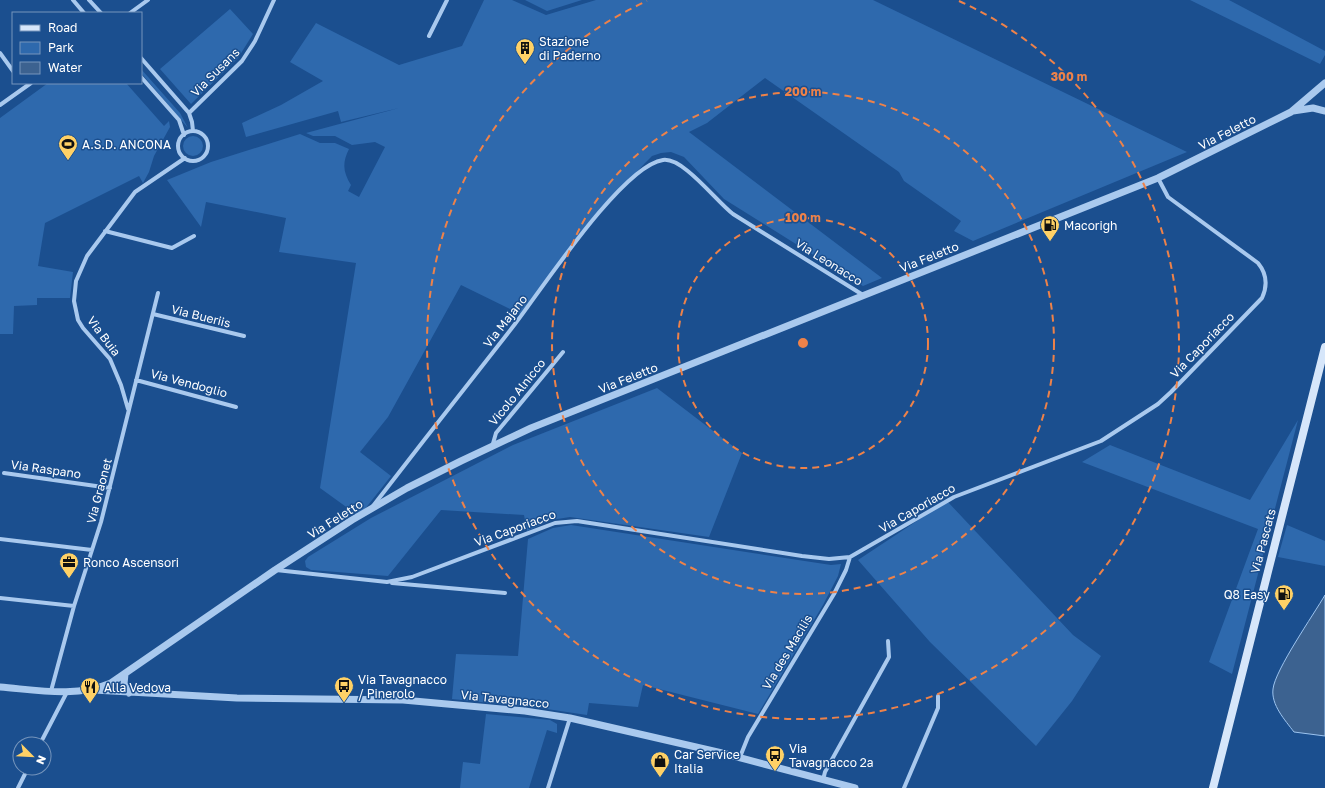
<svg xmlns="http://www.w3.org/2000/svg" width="1325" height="788" font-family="'Golos Text',sans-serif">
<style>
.green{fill:#2e69ad}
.water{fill:#3c6290;stroke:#9cc4f0}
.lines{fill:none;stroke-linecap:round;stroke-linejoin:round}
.minor{stroke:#a9c9ee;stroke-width:4}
.tertiary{stroke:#a9c9ee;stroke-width:7}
.secondary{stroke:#d6e6fa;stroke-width:8}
.ring{fill:none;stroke:#ee8249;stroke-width:2;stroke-dasharray:7 5}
.labels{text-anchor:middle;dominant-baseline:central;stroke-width:3;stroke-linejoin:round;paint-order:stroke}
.poi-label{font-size:12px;fill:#fff;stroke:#1b4f8f;text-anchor:start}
.street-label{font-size:12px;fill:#fff;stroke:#1b4f8f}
.centre{fill:#ee8249;stroke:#1b4f8f;stroke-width:2}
.ring-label{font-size:12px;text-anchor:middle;font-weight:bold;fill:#ee8249;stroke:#1b4f8f;stroke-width:3;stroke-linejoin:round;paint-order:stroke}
</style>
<rect width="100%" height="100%" fill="#1b4f8f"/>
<path class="green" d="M484 0H512L546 15 596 0H873L1187 152 973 241 954 231 961 221 904 181 899 172 765 78 707 123 689 132 882 278 863 286 724 199 684 157 671 152 661 153 652 156 645 163 600 212 522 315 461 285 388 417 360 452 391 476 365 509 356 514 320 488 356 263 279 252 286 218 206 202 201 227 167 180 211 162 300 134 320 143H335L349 149C342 163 343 172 351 185L348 191 359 197 385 147 375 142 352 145 335 136H313L306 133 399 108 341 122 338 111 246 137 242 123 281 105 323 81 290 62 316 23 399 65 462 46Z
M525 0H582L547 11Z
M1190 0H1229L1325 51V55L1320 64Z
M230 9 253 34 238 58 191 104 160 69Z
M141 69 180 113 188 128 141 73Z
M48 83H126L164 126 169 121 170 127 154 156 149 172 143 183 139 176 45 223 38 266 73 272 70 298H37V305L14 306 13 334H0V118Z
M183 146a10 10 0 1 1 20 0a10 10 0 1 1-20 0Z
M657 388 742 453 709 537 570 517 551 520 527 531 524 515 441 510 388 576 311 570 306 567 305 561 308 557 371 518 513 445Z
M1298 420 1232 674 1209 662 1258 529 1082 462 1110 445 1250 500Z
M947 501 1073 635 1101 656 1072 701 1036 746 930 642 858 560Z
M571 525 831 565 841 564 838 576 823 605 758 714 643 685 638 707 589 703 587 715 540 708 452 699 456 654 518 656 528 539 553 528Z
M1287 525 1325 541V566L1278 557Z
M486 714 550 720 557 724V733L547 730 529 788H460L463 762 480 764Z"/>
<path class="water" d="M1325 595V736L1294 732C1285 720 1271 705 1273 689 1275 670 1314 614 1325 595Z"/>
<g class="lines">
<path class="minor" d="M73 0 84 13
M89 0 101 13
M130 13 148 0
M429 36 447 0
M0 53 13 71
M141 58 189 113 192 122 193 131
M141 77 179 120 184 135
M0 105 31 83
M189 113 242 61 255 41 274 0
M178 146a15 15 0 1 1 30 0a15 15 0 1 1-30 0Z
M105 231 172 248 194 236
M153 314 244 336
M136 380 236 407
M128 409 121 385 110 359 83 328 78 320 74 301 76 281 87 256 135 192 185 158
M492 447 496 433 563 352
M4 473 110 488
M373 506C420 445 467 385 515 324 542 289 622 166 663 160 683 157 716 201 733 214L863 295
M0 539 92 550
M276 570 387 582 412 577 555 523 577 521 802 556 829 559 850 557 954 497 1101 441 1158 404 1171 392 1262 298C1268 285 1267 274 1258 263L1168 197 1158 178
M392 583 505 593
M0 598 74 606
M51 691 74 606 101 522 158 293
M40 744 67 692
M740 757 748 737 834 594 846 570 850 557
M823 780 825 772 889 657 888 641
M18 788 28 768
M548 788 570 718
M904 788 938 708V696"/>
<path class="tertiary" d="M1293 111 1313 108 1325 111
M125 674 124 684 129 693
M0 687C37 690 76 698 111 683L275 570 352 520 407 488 461 461 531 428 1158 178 1291 112 1325 83
M94 690 237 698 403 700 525 711 570 718 722 753 855 788"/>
<path class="secondary" d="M1213 788 1325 347"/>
</g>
<g class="ring">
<circle cx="803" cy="343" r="125"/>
<circle cx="803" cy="343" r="251"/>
<path d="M959 1A376 376 0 1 1 647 1"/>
</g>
<defs>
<g id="building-pin" transform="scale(1)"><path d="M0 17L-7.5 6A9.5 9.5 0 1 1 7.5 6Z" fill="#ffd166" stroke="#1b4f8f"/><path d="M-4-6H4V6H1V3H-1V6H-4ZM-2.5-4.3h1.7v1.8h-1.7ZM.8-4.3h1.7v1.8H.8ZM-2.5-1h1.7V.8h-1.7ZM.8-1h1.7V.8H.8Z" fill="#111"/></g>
<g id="stadium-pin" transform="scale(1)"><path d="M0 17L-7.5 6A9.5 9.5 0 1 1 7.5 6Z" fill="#ffd166" stroke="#1b4f8f"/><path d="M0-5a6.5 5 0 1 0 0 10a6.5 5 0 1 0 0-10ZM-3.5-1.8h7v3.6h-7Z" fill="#111"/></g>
<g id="fuel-pin" transform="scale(1)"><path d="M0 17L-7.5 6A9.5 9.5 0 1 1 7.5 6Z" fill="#ffd166" stroke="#1b4f8f"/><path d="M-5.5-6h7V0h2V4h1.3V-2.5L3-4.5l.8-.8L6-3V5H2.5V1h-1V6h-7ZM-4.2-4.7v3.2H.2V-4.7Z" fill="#111"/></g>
<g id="office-pin" transform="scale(1)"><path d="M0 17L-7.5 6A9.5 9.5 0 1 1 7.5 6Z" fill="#ffd166" stroke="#1b4f8f"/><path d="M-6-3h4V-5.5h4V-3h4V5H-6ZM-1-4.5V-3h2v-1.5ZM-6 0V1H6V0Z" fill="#111"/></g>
<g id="bus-pin" transform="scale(1)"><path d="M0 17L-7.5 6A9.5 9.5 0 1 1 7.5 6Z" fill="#ffd166" stroke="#1b4f8f"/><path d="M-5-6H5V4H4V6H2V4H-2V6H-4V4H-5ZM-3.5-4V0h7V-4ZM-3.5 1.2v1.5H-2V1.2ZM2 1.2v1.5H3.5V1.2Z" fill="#111"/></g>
<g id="restaurant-pin" transform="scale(1)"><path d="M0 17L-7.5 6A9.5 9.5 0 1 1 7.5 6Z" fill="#ffd166" stroke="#1b4f8f"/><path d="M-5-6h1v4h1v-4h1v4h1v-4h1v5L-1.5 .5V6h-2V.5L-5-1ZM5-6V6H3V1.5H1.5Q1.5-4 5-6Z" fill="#111"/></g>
<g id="shop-pin" transform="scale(1)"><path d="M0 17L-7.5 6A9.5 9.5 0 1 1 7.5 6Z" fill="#ffd166" stroke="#1b4f8f"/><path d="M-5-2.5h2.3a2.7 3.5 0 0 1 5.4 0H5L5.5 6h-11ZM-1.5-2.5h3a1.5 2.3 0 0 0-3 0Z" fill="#111"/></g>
</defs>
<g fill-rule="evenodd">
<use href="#building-pin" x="525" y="48"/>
<use href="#stadium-pin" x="68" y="144"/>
<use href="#fuel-pin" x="1050" y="225"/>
<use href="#office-pin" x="69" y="562"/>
<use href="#fuel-pin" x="1284" y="594"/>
<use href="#bus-pin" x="344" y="686"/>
<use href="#restaurant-pin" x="90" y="687"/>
<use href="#bus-pin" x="775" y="755"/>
<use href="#shop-pin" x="660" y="761"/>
</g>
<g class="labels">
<g class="poi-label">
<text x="539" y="41">Stazione<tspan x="539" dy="14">di Paderno</tspan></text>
<text x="82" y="144">A.S.D. ANCONA</text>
<text x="1064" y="225">Macorigh</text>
<text x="83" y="562">Ronco Ascensori</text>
<text x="1270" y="594" text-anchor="end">Q8 Easy</text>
<text x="358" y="679">Via Tavagnacco<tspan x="358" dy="14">/ Pinerolo</tspan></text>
<text x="104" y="687">Alla Vedova</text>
<text x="789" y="748">Via<tspan x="789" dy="14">Tavagnacco 2ª</tspan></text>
<text x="674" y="754">Car Service<tspan x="674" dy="14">Italia</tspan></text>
</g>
<g class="street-label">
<text transform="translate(215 72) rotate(-45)">Via Susans</text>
<text transform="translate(1227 132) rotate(-27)">Via Feletto</text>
<text transform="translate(929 257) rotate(-22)">Via Feletto</text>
<text transform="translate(829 262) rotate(32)">Via Leonacco</text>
<text transform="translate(201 316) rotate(14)">Via Bueriis</text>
<text transform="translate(505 321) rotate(-52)">Via Majano</text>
<text transform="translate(104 336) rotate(53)">Via Buia</text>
<text transform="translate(1202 345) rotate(-46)">Via Caporiacco</text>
<text transform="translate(628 378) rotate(-22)">Via Feletto</text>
<text transform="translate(189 383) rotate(15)">Via Vendoglio</text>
<text transform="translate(517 392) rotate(-51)">Vicolo Alnicco</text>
<text transform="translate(46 469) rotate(8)">Via Raspano</text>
<text transform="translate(99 491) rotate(-75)">Via Graonet</text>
<text transform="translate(917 508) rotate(-30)">Via Caporiacco</text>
<text transform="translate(335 519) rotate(-32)">Via Feletto</text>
<text transform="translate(515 528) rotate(-20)">Via Caporiacco</text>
<text transform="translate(1263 541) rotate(-75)">Via Pascats</text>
<text transform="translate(787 652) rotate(-59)">Via des Macilis</text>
<text transform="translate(505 699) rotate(6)">Via Tavagnacco</text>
</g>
</g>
<circle cx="803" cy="343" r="6" class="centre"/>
<g class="ring-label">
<text x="1069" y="81">300 m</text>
<text x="803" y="96">200 m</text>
<text x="803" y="222">100 m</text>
</g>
<rect x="12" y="12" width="130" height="72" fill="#1b4f8f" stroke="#7695bc"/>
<rect x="20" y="25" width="20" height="6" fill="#d6e6fa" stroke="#7695bc"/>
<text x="48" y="32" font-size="12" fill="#ffffff">Road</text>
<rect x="20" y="42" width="20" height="12" fill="#2e69ad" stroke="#7695bc"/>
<text x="48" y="52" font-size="12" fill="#ffffff">Park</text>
<rect x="20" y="62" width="20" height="12" fill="#3c6290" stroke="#7695bc"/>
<text x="48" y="72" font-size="12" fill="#ffffff">Water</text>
<g transform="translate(32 756) rotate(114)"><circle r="19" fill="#1b4f8f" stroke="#7695bc"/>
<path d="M0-3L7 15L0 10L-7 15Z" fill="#ffd166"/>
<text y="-6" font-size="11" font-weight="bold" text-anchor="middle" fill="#ffffff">N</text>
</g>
</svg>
